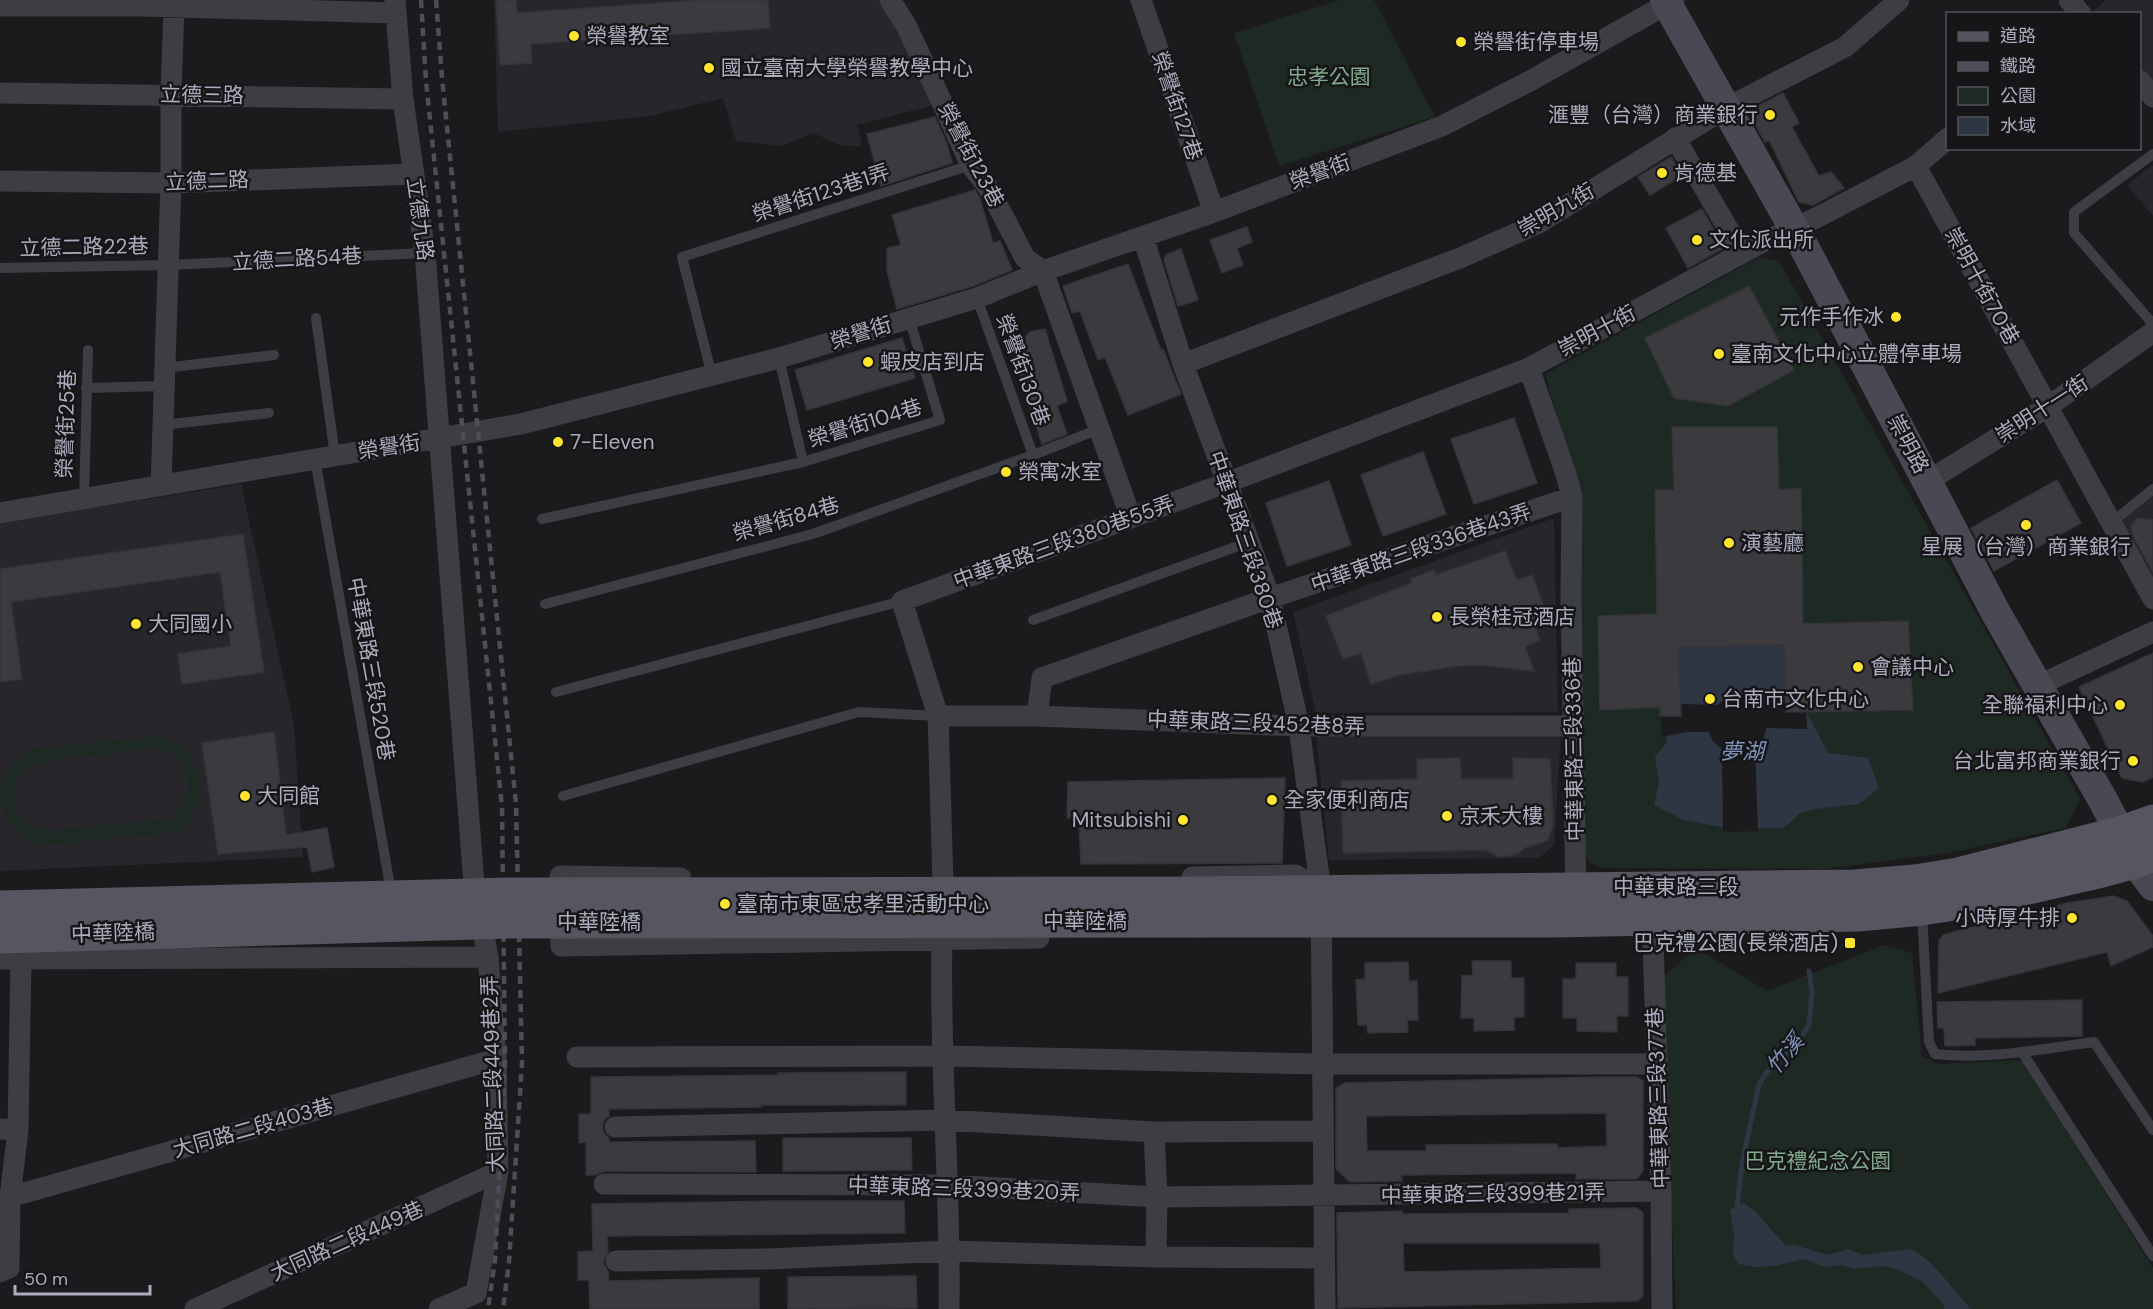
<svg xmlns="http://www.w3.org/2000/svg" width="2153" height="1309" font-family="'DM Sans','Noto Sans TC',sans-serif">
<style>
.built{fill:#27262a}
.green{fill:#1f2923;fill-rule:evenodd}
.water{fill:#2e3543}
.pier{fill:#1b1a1d;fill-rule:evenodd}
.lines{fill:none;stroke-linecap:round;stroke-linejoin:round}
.stream{stroke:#2e3543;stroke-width:5}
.building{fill:#3a3a3f;stroke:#353439;stroke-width:1.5;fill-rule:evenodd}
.lane{stroke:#3d3d44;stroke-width:10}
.street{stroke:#3d3d44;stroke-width:21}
.secondary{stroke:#484952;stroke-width:30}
.primary{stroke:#565661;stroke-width:33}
.rail{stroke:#4d4e57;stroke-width:4.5;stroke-dasharray:8 6;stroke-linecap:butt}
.primary-bridge{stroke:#565661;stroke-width:33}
.poi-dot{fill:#ffe530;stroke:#161518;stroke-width:2}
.labels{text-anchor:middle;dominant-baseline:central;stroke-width:5;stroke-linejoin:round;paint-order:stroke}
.poi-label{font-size:21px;fill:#abadbd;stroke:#161518;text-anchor:start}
.park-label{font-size:21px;fill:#81aa8c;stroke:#161518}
.street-label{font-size:21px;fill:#abadbd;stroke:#161518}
.water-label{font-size:22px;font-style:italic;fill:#8093bb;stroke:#161518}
</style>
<rect width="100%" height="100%" fill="#1b1a1d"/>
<path class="built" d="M494 0H883L938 104 857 125 862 146H843L813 133 782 146 736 141 723 98 650 116 498 132Z
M2106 0H2153V90L2140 73V14H2090Z
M2153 165V216L2127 185Z
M241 484 294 725 303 857 0 871V523Z
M2153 494V591L2117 524Z
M1554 518 1558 712 1316 713 1293 612Z
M1561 731 1554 845 1539 858 1329 860 1316 734Z"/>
<path class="green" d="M1339 0H1374L1435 117 1279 166 1234 33Z
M1759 257 1779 261 2080 799 2066 828 1948 853 1824 869 1600 868 1589 862 1582 848 1577 488 1545 374Z
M159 736C166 740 174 742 180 747 203 764 206 794 191 818 187 824 179 828 173 833L41 845 21 836 8 823 1 804 0 786 10 765 31 749ZM155 748C161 750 168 752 172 756 195 774 193 803 169 819L47 831 34 826 25 821 16 811 14 799 16 785 23 772 37 762Z
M1884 945 1912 953 1922 1056 1938 1064 2022 1060 2153 1268V1309H1676L1661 979 1696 948 1767 991Z"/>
<path class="water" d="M1803 594 1807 713 1828 753 1868 758 1879 788 1859 804 1816 809 1800 813 1784 828 1731 829 1684 820 1654 805 1659 783 1655 757 1667 742 1660 716 1656 599Z
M1744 1203 1755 1211 1786 1246 1795 1245 1828 1255 1848 1249 1863 1255 1910 1249C1934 1259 1953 1291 1971 1309H1944V1305L1923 1282 1897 1269 1882 1266 1854 1269 1841 1265 1824 1267 1804 1259 1775 1266 1756 1267 1738 1264 1733 1256 1734 1236 1730 1210Z"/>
<path class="pier" d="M1803 594 1807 729 1766 728 1763 740 1755 748 1758 831 1731 832 1723 831 1722 749 1713 741 1709 732H1686L1662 737 1660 716 1656 599ZM1784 645 1786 701H1754L1742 696 1726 697 1718 705 1681 704 1679 647Z"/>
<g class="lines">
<path class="stream" d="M1737 1207 1742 1163 1759 1084 1767 1072 1798 1043 1809 1025 1812 993 1809 971"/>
</g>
<path class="building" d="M496 0H516L517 13 701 0H768L770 28 531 44 532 63 500 65Z
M1783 93 1799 123 1792 127 1819 176 1831 172 1844 188 1813 205 1799 202 1769 140 1765 142 1748 111Z
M935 117 947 144 952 163 881 186 867 134Z
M1671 157 1682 176 1650 195 1638 177Z
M975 190 980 199 993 243 1000 241 1012 270 973 286 897 309 887 271V248L901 245 892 215Z
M1702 209 1724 248 1688 268 1666 228Z
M1247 227 1252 242 1237 248 1243 265 1222 273 1210 240Z
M1181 249 1198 300 1178 306 1164 260 1167 254Z
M1128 264 1161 350 1163 349 1181 394 1128 415 1105 357 1098 360 1080 311 1072 313 1063 286Z
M1749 286 1794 370 1728 406 1674 398 1645 338Z
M1045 329 1067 401 1057 406 1067 434 1042 444 1012 350 1030 332Z
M902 338 915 378 807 410 795 370Z
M1514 418 1537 483 1474 504 1451 439Z
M1672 427H1777L1779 490 1801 488 1803 624 1908 621 1913 710 1786 712 1784 645 1679 647 1681 716H1660V707L1600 710 1598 616 1657 614 1655 490H1674Z
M1423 452 1446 514 1383 536 1361 475Z
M2057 480 2081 523 1994 571 1971 528Z
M1329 481 1351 545 1287 566 1266 503Z
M2137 518 2153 520V572L2133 536 2131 526Z
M243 534 264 672 182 684 178 654 231 646 220 572 11 602 22 679 0 682V569Z
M1505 551 1517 580 1532 575 1548 618 1534 624 1540 640 1525 646 1534 671 1482 665 1457 666 1399 675 1371 684 1361 653 1343 659 1326 616 1412 583 1411 579 1434 570 1436 575Z
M2153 653V777L2142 782 2122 778 2079 687Z
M274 732 286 835 327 828 334 867 312 872 307 847 218 854 202 743Z
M1460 758 1461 779H1513V758L1550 759 1553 826 1547 841 1524 848 1517 854 1509 856 1500 857 1485 850 1343 853 1341 781 1417 779V759Z
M1285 778 1282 863 1081 864 1079 817 1067 818 1068 782Z
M2113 896 2127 901 2153 936V947L2111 966 2107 952 1938 993 1939 941 1943 935 2067 903Z
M1472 961H1511V978H1524V1017H1514V1030L1474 1031V1018H1461L1462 976 1473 975Z
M1408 962 1409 981H1417L1418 1020H1407L1408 1032 1368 1033 1367 1025H1358L1356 980 1365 979V963Z
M1576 963H1616V977H1628V1016H1617V1032L1577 1031V1018H1563V979H1576Z
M2082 1000V1036L1975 1038V1045L1945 1046 1944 1028H1938L1937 1002Z
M906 1072V1105H761V1107L609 1109V1116L604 1120 602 1127 604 1133 609 1138V1142L755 1141 756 1172 604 1171 595 1175H586V1142L579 1143V1114H591V1077L778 1075V1073Z
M1603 1077H1637L1643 1081V1170L1637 1179H1576V1173L1402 1175V1181L1350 1182 1336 1169V1088L1345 1083ZM1606 1113 1607 1146 1558 1148 1557 1144 1426 1145V1151H1367L1366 1116Z
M783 1138H911L912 1170 783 1171Z
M774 1201H904L905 1233 607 1236 608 1252 603 1262 608 1271 609 1281 759 1278V1309H590L589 1280H578V1252L593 1251 592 1204Z
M1637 1208 1643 1213V1296L1638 1301 1338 1308 1337 1213 1402 1211V1214L1569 1213V1209ZM1403 1243H1600L1601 1268 1404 1272Z
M916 1276 917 1308 788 1309V1277Z"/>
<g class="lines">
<path class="lane" d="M2153 154 2074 212V233L2153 324
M0 268 168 265 425 253
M977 298 1033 455
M316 318 335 456
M164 368 274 355
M712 376 682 257 971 165
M86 388 164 386
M163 425 269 413
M315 459 390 886
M803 462 940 420 909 318
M84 499 88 350
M542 519 803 462 779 358
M2111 523 2153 489
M545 604 813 534 1033 455 1099 429
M1033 620 1249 542
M556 692 902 601
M563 796 859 712 938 716
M1922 912 1929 1042 1935 1054C1988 1060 2042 1049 2094 1042L2153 1130
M2022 1052 2153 1256"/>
<path class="street" d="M395 0 403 99 425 253 474 884 488 957 496 1059 498 1172 476 1293 439 1309
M890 0 906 25 971 165 988 187 1025 258 1043 271 1131 518
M1141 0 1214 212
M2069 0 2081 14
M0 6H143L396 13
M2140 81 2153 97
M0 93 403 99
M1675 138 1737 244V256
M1916 166 2153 599
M0 181 171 183 414 174
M1143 237 1183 364 1270 598 1299 726 1321 892 1325 1309
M1183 364 1460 258 1537 224 1726 108 1845 47 1899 0
M1529 368 1566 474 1572 497 1571 594 1576 902
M1928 481 2049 406 2153 332
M161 485 171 183V94L174 7
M0 513 521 424 779 358 977 298 1043 271 1214 212 1442 126 1528 82 1674 0
M2037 686 2153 632
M938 716H1037L1299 726H1574
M1037 716 1042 678 1270 598 1572 497
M1192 877 1296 875 1321 891
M681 878 560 876 561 946 1039 938
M943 882 938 716 902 601 1226 483 1529 368 1759 244 1818 217 1916 166 1948 138
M1652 908 1661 1191 1662 1309
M942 938C939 1062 951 1185 949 1309
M0 959 488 957
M577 1057 944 1056 1323 1064H1656
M615 1127 945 1120 1154 1132 1323 1131
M0 1129 18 1130
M1154 1132 1157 1197 1156 1257
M604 1184 947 1185 1157 1197 1661 1191
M10 1197 496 1059
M616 1261 768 1259 950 1251 1156 1257 1324 1258
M0 1272 9 1268 10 1197 18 1130 21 959
M195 1309 498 1172"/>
<path class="secondary" d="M1665 0 1802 243 1996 613 2104 802 2135 862 2153 886"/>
<path class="primary" d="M1192 893 1855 886 1915 881 1958 874 2119 833 2153 821
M1198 921H1555L1858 915 1922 909 1961 903 2094 873 2135 862 2153 855"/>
<path class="rail" d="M421 0 426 81 502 807 505 1060 495 1260 488 1309
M436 0 442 78 516 804 522 1063 509 1262 503 1309"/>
<path class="primary-bridge" d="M0 907 513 894 1192 893
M0 937 512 922 1198 921"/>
</g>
<g class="poi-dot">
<circle cx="574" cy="36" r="6"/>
<circle cx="1461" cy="42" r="6"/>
<circle cx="709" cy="68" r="6"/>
<circle cx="1770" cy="115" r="6"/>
<circle cx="1662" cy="173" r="6"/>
<circle cx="1697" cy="240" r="6"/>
<circle cx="1896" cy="317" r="6"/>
<circle cx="1719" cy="354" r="6"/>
<circle cx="868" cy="362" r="6"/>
<circle cx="558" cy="442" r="6"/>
<circle cx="1006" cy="472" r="6"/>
<circle cx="2026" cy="525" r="6"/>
<circle cx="1729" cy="543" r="6"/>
<circle cx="1437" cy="617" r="6"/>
<circle cx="136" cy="624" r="6"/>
<circle cx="1858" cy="667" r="6"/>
<circle cx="1710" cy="699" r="6"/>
<circle cx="2120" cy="705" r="6"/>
<circle cx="2133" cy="761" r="6"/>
<circle cx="245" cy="796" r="6"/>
<circle cx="1272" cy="800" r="6"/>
<circle cx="1447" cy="816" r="6"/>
<circle cx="1183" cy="820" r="6"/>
<circle cx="725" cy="904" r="6"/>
<circle cx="2072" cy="918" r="6"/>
<rect x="1844" y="937" width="12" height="12" rx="3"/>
</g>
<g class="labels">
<g class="poi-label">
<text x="586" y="36">榮譽教室</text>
<text x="1473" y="42">榮譽街停車場</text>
<text x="721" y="68">國立臺南大學榮譽教學中心</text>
<text x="1758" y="115" text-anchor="end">滙豐（台灣）商業銀行</text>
<text x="1674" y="173">肯德基</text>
<text x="1709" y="240">文化派出所</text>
<text x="1884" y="317" text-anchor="end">元作手作冰</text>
<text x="1731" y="354">臺南文化中心立體停車場</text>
<text x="880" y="362">蝦皮店到店</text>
<text x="570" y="442">7-Eleven</text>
<text x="1018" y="472">榮寓冰室</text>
<text x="1741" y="543">演藝廳</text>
<text x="2026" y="547" text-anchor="middle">星展（台灣）商業銀行</text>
<text x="1449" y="617">長榮桂冠酒店</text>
<text x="148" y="624">大同國小</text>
<text x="1870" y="667">會議中心</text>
<text x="1722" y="699">台南市文化中心</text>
<text x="2108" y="705" text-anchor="end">全聯福利中心</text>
<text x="2121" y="761" text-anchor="end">台北富邦商業銀行</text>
<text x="257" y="796">大同館</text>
<text x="1284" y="800">全家便利商店</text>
<text x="1459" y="816">京禾大樓</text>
<text x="1171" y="820" text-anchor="end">Mitsubishi</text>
<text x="737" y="904">臺南市東區忠孝里活動中心</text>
<text x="2060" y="918" text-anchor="end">小時厚牛排</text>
<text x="1838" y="943" text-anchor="end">巴克禮公園(長榮酒店)</text>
</g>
<g class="park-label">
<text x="1329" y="77">忠孝公園</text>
<text x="1818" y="1161">巴克禮紀念公園</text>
</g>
<g class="street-label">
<text transform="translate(202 95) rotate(1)">立德三路</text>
<text transform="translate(1177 106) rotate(71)">榮譽街127巷</text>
<text transform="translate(971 155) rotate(62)">榮譽街123巷</text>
<text transform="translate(1320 172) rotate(-20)">榮譽街</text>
<text transform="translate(207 181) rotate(-2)">立德二路</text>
<text transform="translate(821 193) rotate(-18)">榮譽街123巷1弄</text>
<text transform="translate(1556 210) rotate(-30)">崇明九街</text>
<text transform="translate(420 219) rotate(82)">立德九路</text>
<text transform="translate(84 247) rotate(-1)">立德二路22巷</text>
<text transform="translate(297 259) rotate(-3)">立德二路54巷</text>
<text transform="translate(1982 286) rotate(61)">崇明十街70巷</text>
<text transform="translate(1597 331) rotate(-28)">崇明十街</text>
<text transform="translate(861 333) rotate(-17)">榮譽街</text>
<text transform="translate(1023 370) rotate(70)">榮譽街130巷</text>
<text transform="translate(2042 409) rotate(-33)">崇明十一街</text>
<text transform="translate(865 423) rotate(-17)">榮譽街104巷</text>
<text transform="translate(66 424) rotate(-88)">榮譽街25巷</text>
<text transform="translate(1908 444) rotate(62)">崇明路</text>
<text transform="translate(389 447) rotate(-9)">榮譽街</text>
<text transform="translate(786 519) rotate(-16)">榮譽街84巷</text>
<text transform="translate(1245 540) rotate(71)">中華東路三段380巷</text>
<text transform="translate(1064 542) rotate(-20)">中華東路三段380巷55弄</text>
<text transform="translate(1421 548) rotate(-19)">中華東路三段336巷43弄</text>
<text transform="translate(371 669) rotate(80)">中華東路三段520巷</text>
<text transform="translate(1256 723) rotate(2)">中華東路三段452巷8弄</text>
<text transform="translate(1574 749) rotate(-91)">中華東路三段336巷</text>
<text x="1676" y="887">中華東路三段</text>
<text x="1085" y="921">中華陸橋</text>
<text x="599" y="922">中華陸橋</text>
<text transform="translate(113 933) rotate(-2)">中華陸橋</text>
<text transform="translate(493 1074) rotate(-92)">大同路二段449巷2弄</text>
<text transform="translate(1658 1098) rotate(-92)">中華東路三段377巷</text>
<text transform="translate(253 1128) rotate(-16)">大同路二段403巷</text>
<text transform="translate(964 1189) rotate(2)">中華東路三段399巷20弄</text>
<text transform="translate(1493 1194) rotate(-1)">中華東路三段399巷21弄</text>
<text transform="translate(347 1241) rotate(-24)">大同路二段449巷</text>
</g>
<g class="water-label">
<text x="1742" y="751">夢湖</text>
<text transform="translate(1785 1054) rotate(-50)">竹溪</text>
</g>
</g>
<rect x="1946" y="12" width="195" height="138" fill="#161518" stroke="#52525a" stroke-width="1.5"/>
<rect x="1958" y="32" width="30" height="9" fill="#565661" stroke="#52525a" stroke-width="1.5"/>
<text x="2000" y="42" font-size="18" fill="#abadbd">道路</text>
<rect x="1958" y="62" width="30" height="9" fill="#4d4e57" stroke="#52525a" stroke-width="1.5"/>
<text x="2000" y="72" font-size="18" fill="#abadbd">鐵路</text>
<rect x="1958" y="87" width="30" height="18" fill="#1f2923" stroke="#52525a" stroke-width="1.5"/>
<text x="2000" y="102" font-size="18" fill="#abadbd">公園</text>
<rect x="1958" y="117" width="30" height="18" fill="#2e3543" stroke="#52525a" stroke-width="1.5"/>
<text x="2000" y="132" font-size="18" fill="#abadbd">水域</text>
<path d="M15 1285v9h135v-9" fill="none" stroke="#abadbd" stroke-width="3"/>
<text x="24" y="1285" font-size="18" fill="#abadbd" stroke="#161518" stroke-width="4.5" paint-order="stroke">50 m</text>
</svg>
